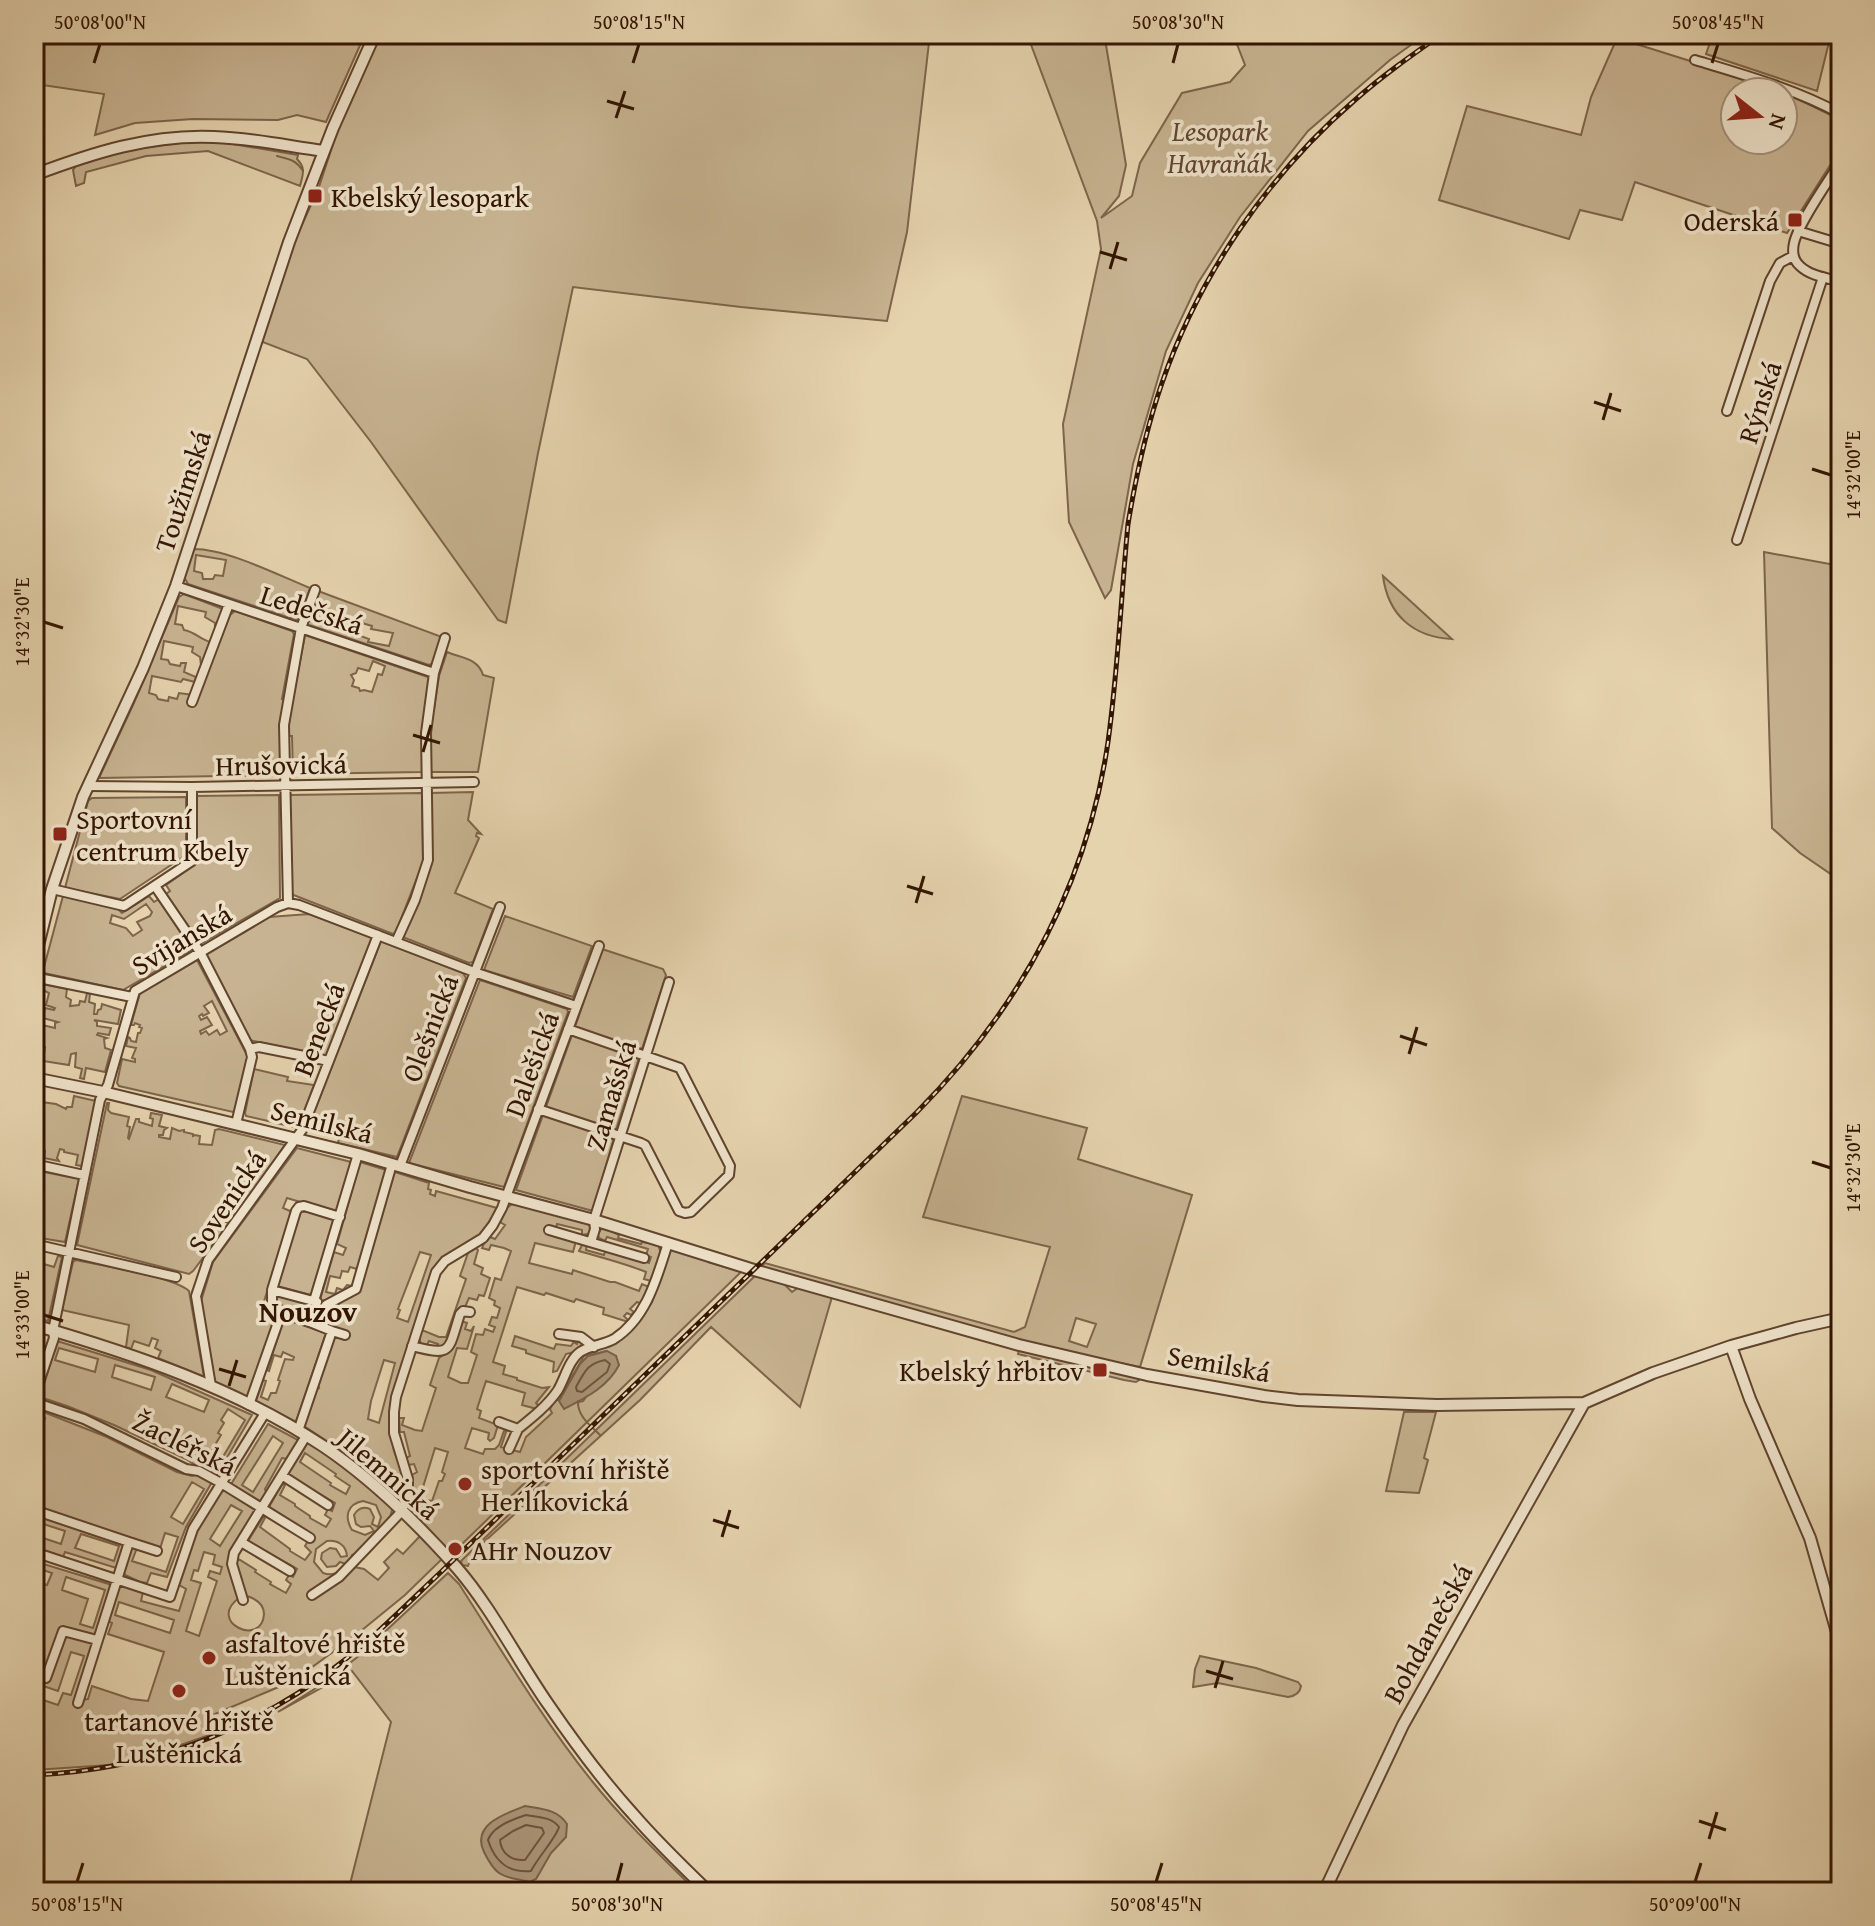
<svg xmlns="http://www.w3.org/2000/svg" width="1875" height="1926" font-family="'Gentium Book Plus',serif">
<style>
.green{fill:#c7b391;stroke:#7d644a;stroke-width:2;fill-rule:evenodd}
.water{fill:#a89274;stroke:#796046;stroke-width:2}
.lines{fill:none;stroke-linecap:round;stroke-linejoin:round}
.shore{stroke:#6e543b;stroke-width:2}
.stream{stroke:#796046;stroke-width:2}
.minor-casing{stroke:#60442d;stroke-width:12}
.tertiary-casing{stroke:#60442d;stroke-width:14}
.minor{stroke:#eee2ca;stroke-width:8}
.tertiary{stroke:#eee2ca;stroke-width:10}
.rail-casing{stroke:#331502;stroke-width:5}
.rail{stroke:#eee2ca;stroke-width:2;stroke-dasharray:6;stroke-linecap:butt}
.ticks{fill:none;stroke:#331502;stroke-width:3}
.poi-dot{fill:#8f2418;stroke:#eee2ca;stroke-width:3}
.labels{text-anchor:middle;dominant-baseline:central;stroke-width:7;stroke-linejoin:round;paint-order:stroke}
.park-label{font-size:28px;font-style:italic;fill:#5f442d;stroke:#eee2ca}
.poi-label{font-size:28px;fill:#331502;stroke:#eee2ca;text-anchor:start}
.street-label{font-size:28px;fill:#331502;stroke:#eee2ca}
.neighbourhood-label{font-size:30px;font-weight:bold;fill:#331502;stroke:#eee2ca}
.neatline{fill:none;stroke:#331502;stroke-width:3}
.ticks-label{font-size:20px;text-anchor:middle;fill:#331502}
</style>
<rect width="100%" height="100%" fill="#e5d3ae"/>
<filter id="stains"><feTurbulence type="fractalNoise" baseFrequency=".0025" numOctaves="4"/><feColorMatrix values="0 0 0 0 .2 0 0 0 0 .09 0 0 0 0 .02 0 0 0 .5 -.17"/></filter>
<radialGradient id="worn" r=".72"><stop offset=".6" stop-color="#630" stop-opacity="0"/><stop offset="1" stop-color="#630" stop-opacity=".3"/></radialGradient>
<path class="green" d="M34 34H365L326 122 297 115 278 120 193 119 135 123 95 135 104 94 42 85 43 62 34 60Z
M380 34H930L907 232 887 321 741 307 573 287 538 453 506 623 498 620 371 442 307 359 260 341 293 244 318 190 337 132Z
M1027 34H1102L1106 45 1126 165 1119 196 1101 218 1132 196 1140 163 1182 93 1230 82 1245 65 1233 34H1426L1390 60 1308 131 1240 217 1198 283 1166 351 1133 464 1111 590 1105 598 1069 522 1063 424 1101 249 1097 221Z
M1713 34H1831L1817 91 1706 54Z
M1617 38 1773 87 1841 120V148L1787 233 1635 182 1622 220 1580 210 1569 239 1439 200 1467 106 1581 135 1591 97ZM1735 92H1783V140H1735Z
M187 142H221L298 155 297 159C306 168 303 174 300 186L208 151 146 156 86 172 84 183 76 186 73 170 76 166 126 150Z
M194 549C227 549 278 575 310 588L299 619 296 620 188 584 184 577ZM196 555 226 560 223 576 215 575 213 579H203L202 573 194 571Z
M1764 552 1841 566V881L1800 853 1772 828Z
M1383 576 1452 639C1413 637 1388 615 1383 576Z
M318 591 442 637 434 663 429 665 306 624ZM362 623 372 626 371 629 393 633 389 646 368 642 369 639 358 635Z
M184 594 223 609 215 630V623L205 617 206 612 178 606 175 624 182 625 184 630C195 632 200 639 210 642L201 665 200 657 192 652 193 647 164 641 161 659 168 660 170 664 180 666 181 663H186L184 672 196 677 195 682 183 679 181 682 152 676 149 693 156 695 158 699 168 701 169 697 177 699 179 693 193 695 196 702 230 615 235 611 292 631 294 634 282 699 293 698 305 635 428 677 430 680 427 706 434 709 439 676 447 652C461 658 478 658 483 675L494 678 478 772H431V748L422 747V772L293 774 292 736H282V775L99 778 133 705 179 597ZM373 661 385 666 382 675 378 674 372 692 364 690 360 691 359 688 352 686 354 680 351 675 356 673 358 668 369 671Z
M473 792 468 820 481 834 477 833 476 836 479 838 455 893 493 909 473 962 469 963 405 938 403 935 418 903 432 862 430 793Z
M422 793 423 862 396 932 393 934 291 894 289 795Z
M279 795 280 898 199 945 166 894 170 891 166 885 200 861 196 854 195 796Z
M186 797V855L120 899 65 888 88 801 92 798Z
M63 896 117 908 122 913 149 896 154 902 159 899 192 950 123 990 44 973 43 971ZM146 904 152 912 150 916 137 922 142 930 133 936 126 928 110 923 112 915 124 919ZM170 943 175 953 143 971 138 962 158 950 156 946 157 944 160 948 163 944 166 945Z
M309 914 370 937 372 940 326 1056 249 1040 205 955 269 917Z
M505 916 592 946 573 997 484 970Z
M381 941 463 973 466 978 397 1157 338 1143 339 1138 307 1130Z
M602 949 663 969 666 975 642 1049 575 1027Z
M197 960 248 1057 235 1110 233 1112 119 1086 117 1083 122 1059 135 1062V1059L132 1058 136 1048 126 1046 128 1037 130 1038 131 1041 136 1042 138 1033H140L142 1028 139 1027 140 1025 135 1023 134 1025H131L140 993ZM212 1001 227 1031 220 1035 217 1030 209 1035 206 1031 201 1034 200 1031 212 1025 207 1017 201 1020 199 1016 202 1014 203 1016 209 1013 204 1006Z
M480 980 567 1009 568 1012 504 1187 409 1163Z
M42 984 67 989 66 997 71 1000 70 1006 79 1005 80 1001 85 1002 87 993 90 994 89 1002 95 1004 94 1014H97L98 1010 101 1009 102 1004 121 1010 118 1024 94 1020 97 1022V1026L111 1028 109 1035 98 1033 97 1035 107 1038 104 1039 105 1048 111 1050 105 1072 86 1068 84 1079 80 1078 82 1069 75 1067 76 1053 71 1054 69 1065 43 1061 45 1047 43 1046 39 1058H35L34 1035 40 1036 42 1025 55 1028V1023L58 1022 43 1018 45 1008 54 1010 55 1008 46 1005 49 993 39 988Z
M572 1035 639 1058 616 1130 546 1107Z
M254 1069 288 1077 287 1081 314 1085 298 1128 246 1116 245 1113Z
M74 1096 96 1101 82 1166 76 1165 78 1155 64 1152V1150L60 1149 57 1158 59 1161 44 1158 45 1151 34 1147V1101L56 1104 66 1109 67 1107H72Z
M962 1096 1087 1128 1078 1159 1192 1195 1140 1367C1011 1342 885 1305 759 1269L765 1263 1014 1332 1025 1327 1050 1247 923 1217ZM1076 1318 1096 1324 1087 1347 1069 1341Z
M107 1103H109L108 1110 111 1113 129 1117 127 1126 130 1127 128 1138 129 1139 136 1119H139V1122L152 1126 153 1119 150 1118 151 1113 162 1115 159 1126 167 1128 164 1130 163 1135H159V1137L170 1139 172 1128 179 1131 184 1130V1132L193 1134V1136L195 1135 200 1136 199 1144 212 1145 215 1130 219 1129 285 1145 229 1224 220 1218 216 1224 224 1230 193 1271 189 1274 77 1245Z
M543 1115 614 1138 593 1211 516 1190Z
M297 1148 351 1162 337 1210 330 1211 287 1198 283 1208 290 1211 293 1209 261 1311 275 1316 250 1394 247 1398 215 1382 201 1301 213 1262Z
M360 1162 386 1170 354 1287 335 1295 334 1298 328 1301 320 1300 334 1252 343 1255 346 1248 337 1244ZM350 1267 357 1269 353 1286 347 1285 343 1290 337 1288 335 1294 326 1292 330 1276 340 1278 342 1271 348 1272Z
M34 1170 79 1179 65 1242 34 1237V1187L38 1186 41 1178 34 1176Z
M392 1171 429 1183 428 1189 431 1190 430 1194 435 1196 436 1191 497 1208C492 1218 486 1228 478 1236 458 1252 445 1248 431 1274L392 1399 391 1432 394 1451 403 1474 405 1491 402 1496 399 1498 342 1451 304 1426 317 1389 319 1388 318 1385 334 1336 346 1339 349 1333 327 1324 333 1304 358 1290ZM420 1252 431 1255 408 1322 397 1318 400 1310 398 1309ZM384 1360 395 1363 379 1423 368 1419 371 1401Z
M512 1204 588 1222 591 1229 588 1234 582 1235V1230L557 1224 556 1229 547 1234 576 1241 573 1252 535 1243 529 1263 572 1274 573 1270 610 1282H615L639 1291 642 1284 649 1287 642 1304 637 1302 630 1309 634 1312 631 1315 627 1313 624 1316 628 1320 625 1321 603 1314 604 1308 576 1299 574 1302 546 1293 544 1295 517 1287 493 1362 505 1366 503 1374 517 1378V1380L542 1388 549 1387 536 1403 539 1406 537 1409 522 1405 525 1393 486 1381 477 1409 481 1411 479 1418 498 1425 494 1438 490 1441 488 1439 489 1433 472 1428 465 1448 483 1454 485 1449H495L499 1445 504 1431 507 1429 501 1447 520 1452 526 1437 552 1413 550 1409 555 1400H558L584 1356 616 1343 640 1321 652 1302 668 1253 674 1248 708 1259V1262L741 1272 458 1548 453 1541 444 1550 410 1512 412 1510 423 1507 427 1500 432 1501 439 1481H442L445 1474 442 1472 448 1452 435 1448 420 1497V1501L414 1503 412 1498V1475L417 1472 414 1464 408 1465 406 1458 410 1456 404 1432H400L399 1418H404L402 1425 415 1430 422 1431 436 1388 430 1385 439 1358 449 1351 461 1321 467 1323 465 1329 471 1331 474 1326 467 1349 457 1348 448 1377 461 1383H468L477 1355 471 1352 476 1334 483 1335 485 1329 493 1332 495 1327 489 1325 492 1317 497 1318 500 1308 494 1305 495 1301 489 1298 495 1278 501 1280 511 1251 504 1248 491 1245 489 1250 482 1248 485 1241 490 1237 495 1239 505 1225 500 1222 507 1208ZM606 1351 616 1356 583 1401 579 1402 588 1356Z
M304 1209 335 1218 311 1295 277 1286 301 1211Z
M601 1229H608L619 1235 618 1238 641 1244 642 1242 658 1244 661 1254 651 1281 644 1279 646 1272C624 1263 603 1258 579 1251L582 1245 587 1243 586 1250 604 1255 606 1249 649 1263 651 1257 646 1255 648 1249 607 1237 605 1241 599 1238 598 1234Z
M476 1248 478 1250 474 1264 483 1268 481 1274 490 1278 484 1296 479 1295 477 1300 469 1298 465 1307 460 1309C455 1325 453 1342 437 1349L438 1344 429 1341 427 1345 421 1344 419 1338 422 1330 439 1337H446L466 1279 460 1276 468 1253Z
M58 1256 62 1257 48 1321 34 1317V1261L54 1267Z
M76 1260C100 1265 174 1277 189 1291L204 1377 158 1358 161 1351 155 1348 158 1340 152 1338 149 1346 134 1341 131 1349 126 1347 129 1325 62 1310 73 1262Z
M757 1274 782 1282 792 1292 799 1287 832 1297 800 1407 711 1327 640 1400 473 1552 468 1566 462 1565 461 1561Z
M281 1295 312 1304 318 1312 313 1318H308L279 1307 276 1303V1298Z
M284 1319 326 1333 296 1422 256 1401 263 1380 266 1381 261 1397 268 1400 271 1393H276L280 1381 278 1380 285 1359 293 1360 294 1357 283 1352 281 1357 274 1355 269 1371 267 1370Z
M515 1336 554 1349 556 1344 571 1346 575 1340V1343L577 1344 578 1341 581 1342 582 1348 578 1351 566 1354 557 1371 553 1372 554 1362 526 1353V1350L512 1346Z
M57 1341 151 1370 252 1415 215 1478 186 1459 114 1425 67 1406 40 1397ZM59 1348 98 1359 95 1372 55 1360ZM115 1365 155 1377 151 1390 112 1377ZM172 1384 209 1400 204 1412 166 1397ZM228 1409 245 1420 215 1470 204 1463 221 1435 218 1433 224 1423 221 1420Z
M1021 1345 1147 1375 1136 1382 1124 1380 1018 1354Z
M36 1409 107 1437 177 1472 192 1476 198 1474 212 1482 186 1527 167 1577 151 1573 147 1583 140 1582 125 1575 123 1570 65 1552 63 1557 34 1547V1535L61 1544 65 1531 34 1521V1499L38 1500 40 1493 34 1491V1436L39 1437 45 1418 36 1415 34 1423ZM192 1482 204 1489 183 1524 171 1517ZM165 1533 178 1537 166 1572 132 1561 137 1548 158 1555ZM81 1534 119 1546 114 1561 75 1548Z
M1404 1412H1436L1424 1458 1428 1460 1419 1493 1386 1491Z
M268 1424 300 1441 288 1459 282 1458 265 1489 267 1496 262 1503 257 1502 230 1486ZM273 1436 283 1443 253 1492 242 1485Z
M308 1442 340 1464 393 1507 390 1517 358 1553 352 1555 349 1566 364 1569 378 1580 389 1568 384 1562 397 1549 403 1554 420 1536 442 1559 405 1595 356 1635 293 1681 210 1716 224 1730 172 1748 110 1765 34 1770V1697L58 1705 63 1693 71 1695 84 1656 71 1652 58 1691 34 1683V1581L47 1585 52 1573 34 1567V1561L112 1585 76 1701 88 1699 92 1686 131 1699 148 1701 164 1652 108 1634 112 1623 107 1621 119 1585 143 1592 141 1601 179 1611 186 1589 179 1585V1580L192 1540 220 1492 224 1490 255 1509 256 1514 231 1557 240 1560 256 1570 255 1572 271 1582 270 1584 286 1593 291 1584 286 1580 289 1575 293 1577 297 1569 248 1541 263 1517 265 1518 260 1527 290 1549V1551L305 1560 311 1552 305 1546 311 1535 269 1507 282 1484 285 1485 280 1495 295 1504V1506L310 1516V1518L326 1527 331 1519 325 1515 328 1509 332 1511 335 1503 287 1475ZM305 1453 336 1474 335 1476 350 1486 346 1494 330 1485 331 1483 300 1462ZM363 1501 376 1505 381 1517 378 1527 372 1524 374 1517 370 1509C363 1506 358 1508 354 1515L356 1524 361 1527 370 1526 374 1531 365 1535 352 1530C344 1517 347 1504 363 1501ZM231 1505 242 1511 220 1546 210 1539ZM327 1541C338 1540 346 1545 347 1556L341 1557 336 1549 330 1548 322 1553 321 1559 327 1567 336 1566 340 1562 346 1564C339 1572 334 1577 323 1573L314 1562 316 1549ZM204 1552 215 1555 213 1564 222 1567 220 1574 210 1571 208 1577 217 1581 199 1636 186 1631 201 1583 191 1580 194 1570 198 1571ZM66 1577 105 1590 93 1628 80 1624 88 1599 62 1590ZM247 1596C256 1599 264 1604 264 1614 262 1648 206 1622 239 1598L242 1604H245L244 1597ZM119 1602 174 1620 170 1633 115 1615Z
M448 1573 459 1584C502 1651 543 1720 592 1781 624 1821 661 1856 697 1892H348L391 1722 352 1671 278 1712 324 1683 360 1655Z
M1200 1656 1256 1668 1298 1682 1301 1686C1300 1693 1295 1696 1288 1697L1218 1683 1193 1687 1195 1669Z"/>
<path class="water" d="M607 1351 616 1356 619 1365C608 1387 585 1398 564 1409L559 1401 580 1364 588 1356Z
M525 1806C541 1809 557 1809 567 1824L566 1837 551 1853 536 1879 530 1882C520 1879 508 1879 499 1873 493 1869 487 1858 484 1852 471 1825 504 1814 525 1806Z"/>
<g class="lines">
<path class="shore" d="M605 1360 610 1364 607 1372 582 1392 577 1391 576 1387C585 1371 587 1364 605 1360Z
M526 1815C538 1817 552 1817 559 1827 556 1838 538 1857 531 1871 508 1873 495 1862 488 1840 493 1826 513 1819 526 1815Z
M526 1825 542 1828 544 1833 525 1860C511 1861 501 1853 500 1840L513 1831Z"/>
<path class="stream" d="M277 156C289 159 296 160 303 171
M578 1401C577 1416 591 1426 600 1435"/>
<g class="minor-casing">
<path id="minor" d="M1695 60C1745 75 1795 89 1841 114
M1841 161C1829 180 1798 224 1794 243 1792 252 1793 260 1800 266 1810 276 1828 278 1841 282
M1798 231 1841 244
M1727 411 1770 281 1780 263 1793 256
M1737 540 1823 277
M176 586 434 673
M192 702 229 604
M88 786 192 787 474 782
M155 886 200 952 250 1049 252 1057 236 1124
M52 889 124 906 192 861V787
M288 903 284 725 301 628 315 590
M396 942 415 900 428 860 426 733 434 673 445 638
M34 977 132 997
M250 1049 259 1047 329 1061
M538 1109 641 1143 645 1145 679 1211 685 1213 691 1212 729 1175 730 1166 680 1068 568 1029
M34 1164 84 1175
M400 1166 500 907
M549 1230 644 1258
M591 1242 595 1229 594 1220 669 982
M34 1244 176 1277
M272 1290 317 1302
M314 1301 358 1154
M326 1305 356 1289 392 1164
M332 1331 345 1335
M559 1334 581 1337 594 1347
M412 1346C453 1357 448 1351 460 1314L463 1311 470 1312
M211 1386 196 1296 208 1260 302 1130 378 935
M34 1397 54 1338 53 1331 100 1100 108 1085 135 991 277 907 288 903 299 905 474 972 576 1006
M34 1402 84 1419 186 1469 199 1471 221 1483 310 1538
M249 1405 282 1311
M499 1422 518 1429C533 1417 548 1405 558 1390 565 1378 569 1360 580 1352 590 1345 604 1345 614 1339 647 1318 657 1277 668 1243
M298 1431 332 1331 275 1308 272 1305V1290L296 1211 299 1207 304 1206 340 1217
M509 1449 518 1429
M283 1476 328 1505
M34 1510 129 1542 78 1703
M129 1542 157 1551
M241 1542 290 1571
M34 1552 170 1597 193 1529 265 1413
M312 1595 339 1577 402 1511 408 1494V1479L394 1433V1412L396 1397 436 1272 445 1261 483 1238 493 1225 502 1208 599 946
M243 1600 232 1564 234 1553 306 1436
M34 1674 46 1678 63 1631 97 1640"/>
</g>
<g class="tertiary-casing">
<path id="tertiary" d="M34 175C92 153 151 134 214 137 251 138 287 146 324 151
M34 962 52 889 83 797 143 668 176 586 289 242 333 128 375 34
M34 1078 103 1092 358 1154 470 1187 594 1220 754 1270 1019 1345 1147 1375 1264 1396 1298 1400 1437 1405 1584 1403 1653 1373 1731 1346 1796 1328 1841 1318
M34 1325C134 1354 235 1388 323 1446 372 1479 418 1524 457 1568 491 1607 518 1661 548 1704 574 1742 602 1780 633 1814 657 1842 683 1867 709 1892
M1731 1346 1750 1399 1810 1538 1841 1646
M1324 1892 1403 1725 1584 1403"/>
</g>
<use href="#minor" class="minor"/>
<use href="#tertiary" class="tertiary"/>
<g class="rail-casing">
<path id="rail" d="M34 1775C145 1770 250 1733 338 1665 375 1637 408 1603 442 1571L917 1112C1019 1009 1087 886 1108 742 1118 670 1121 597 1128 524 1136 476 1146 429 1162 383 1199 275 1269 174 1355 100 1382 76 1412 55 1442 34"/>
</g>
<use href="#rail" class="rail"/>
</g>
<path class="ticks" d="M94 63 100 44M633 63 639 44M1173 63 1178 44M1712 63 1718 44M607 101 634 109M616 118 625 91M1100 252 1127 260M1110 269 1118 242M1594 402 1621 411M1603 420 1611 393M1812 469 1831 475M44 622 63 628M413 735 440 743M423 752 431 725M907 886 933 894M916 903 924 876M1400 1036 1427 1045M1409 1054 1417 1027M1812 1162 1831 1168M44 1315 63 1321M219 1369 246 1377M229 1386 237 1360M713 1520 739 1528M722 1537 730 1510M1206 1671 1233 1679M1215 1688 1223 1661M1699 1821 1726 1830M1709 1839 1717 1812M77 1882 83 1863M617 1882 622 1863M1156 1882 1162 1863M1695 1882 1701 1863"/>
<g class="poi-dot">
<rect x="307" y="188" width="16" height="16" rx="4"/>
<rect x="1787" y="212" width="16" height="16" rx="4"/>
<rect x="52" y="826" width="16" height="16" rx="4"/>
<rect x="1092" y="1362" width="16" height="16" rx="4"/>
<circle cx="465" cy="1484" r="8"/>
<circle cx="455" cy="1549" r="8"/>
<circle cx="209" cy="1658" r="8"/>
<circle cx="179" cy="1691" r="8"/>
</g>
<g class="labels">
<g class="park-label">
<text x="1220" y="130">Lesopark<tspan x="1220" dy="32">Havraňák</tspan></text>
</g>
<g class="poi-label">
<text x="331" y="196">Kbelský lesopark</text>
<text x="1779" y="220" text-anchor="end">Oderská</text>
<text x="76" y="818">Sportovní<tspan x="76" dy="32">centrum Kbely</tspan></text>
<text x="1084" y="1370" text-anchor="end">Kbelský hřbitov</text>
<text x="481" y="1468">sportovní hřiště<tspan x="481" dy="32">Herlíkovická</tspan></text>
<text x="471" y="1549">AHr Nouzov</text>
<text x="225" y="1642">asfaltové hřiště<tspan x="225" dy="32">Luštěnická</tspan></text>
<text x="179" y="1720" text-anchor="middle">tartanové hřiště<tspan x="179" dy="32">Luštěnická</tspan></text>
</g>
<g class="street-label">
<text transform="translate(1759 402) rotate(-72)">Rýnská</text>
<text transform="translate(182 491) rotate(-72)">Toužimská</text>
<text transform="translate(312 609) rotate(18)">Ledečská</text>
<text transform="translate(281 764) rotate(-1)">Hrušovická</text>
<text transform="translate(181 939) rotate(-31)">Svijanská</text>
<text transform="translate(429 1028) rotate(-69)">Olešnická</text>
<text transform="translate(318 1029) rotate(-69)">Benecká</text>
<text transform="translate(531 1064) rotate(-70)">Dalešická</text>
<text transform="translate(610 1095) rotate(-73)">Zamašská</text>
<text transform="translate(322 1121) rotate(14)">Semilská</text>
<text transform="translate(226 1201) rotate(-56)">Sovenická</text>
<text transform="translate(1219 1363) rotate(10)">Semilská</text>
<text transform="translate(185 1443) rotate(26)">Žacléřská</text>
<text transform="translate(389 1473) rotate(41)">Jilemnická</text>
<text transform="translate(1427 1633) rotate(-61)">Bohdanečská</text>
</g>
<g class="neighbourhood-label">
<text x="308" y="1311">Nouzov</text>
</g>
</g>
<rect width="1875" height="1926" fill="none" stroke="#e5d3ae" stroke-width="88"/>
<g transform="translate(1759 116) rotate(107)"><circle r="38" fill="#eee2ca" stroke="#a3907a" stroke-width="2"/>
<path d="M0-6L14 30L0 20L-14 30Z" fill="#8f2418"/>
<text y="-12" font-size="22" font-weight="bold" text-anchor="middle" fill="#331502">N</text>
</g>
<rect x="44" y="44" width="1787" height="1838" class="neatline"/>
<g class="ticks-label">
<text x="100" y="29">50°08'00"N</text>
<text x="639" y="29">50°08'15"N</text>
<text x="1178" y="29">50°08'30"N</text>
<text x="1718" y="29">50°08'45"N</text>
<text transform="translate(1853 475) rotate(-90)" y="7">14°32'00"E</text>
<text transform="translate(22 622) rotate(-90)" y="7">14°32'30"E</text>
<text transform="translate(1853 1168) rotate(-90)" y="7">14°32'30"E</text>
<text transform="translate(22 1315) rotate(-90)" y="7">14°33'00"E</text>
<text x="77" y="1911">50°08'15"N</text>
<text x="617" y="1911">50°08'30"N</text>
<text x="1156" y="1911">50°08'45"N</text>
<text x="1695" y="1911">50°09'00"N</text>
</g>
<rect width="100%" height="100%" filter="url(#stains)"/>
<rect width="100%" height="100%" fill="url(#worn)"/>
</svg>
